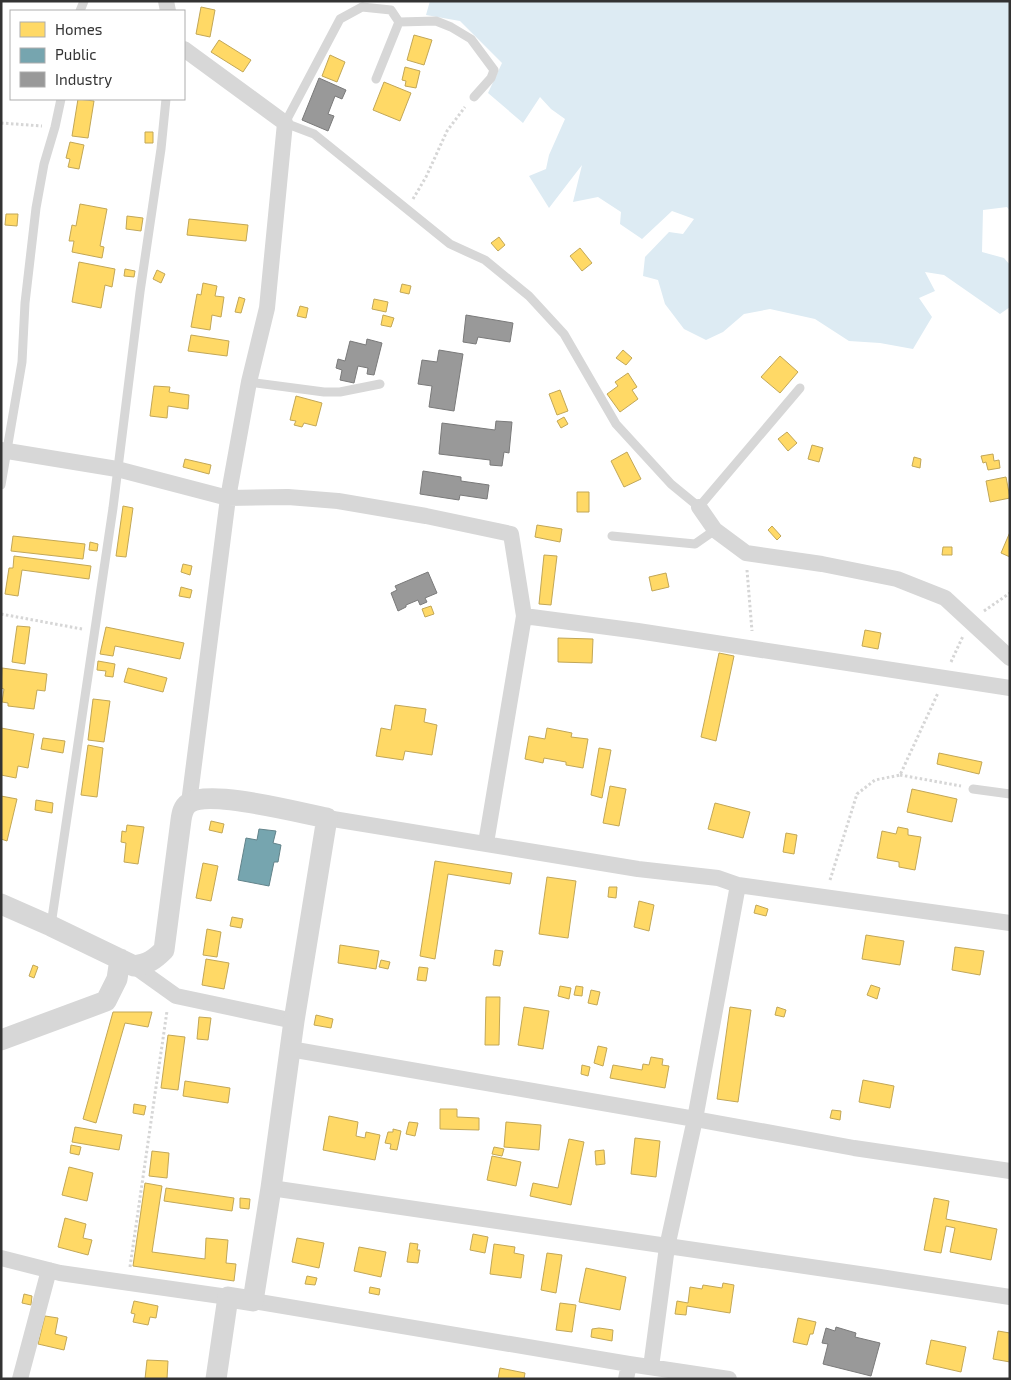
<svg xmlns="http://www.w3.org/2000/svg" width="1011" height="1380" font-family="'Exo 2',sans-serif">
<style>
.water{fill:#ddebf3}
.homes{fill:#ffd966;stroke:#c2a757}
.public{fill:#76a5af;stroke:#62838a}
.industry{fill:#999;stroke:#7a7a7a}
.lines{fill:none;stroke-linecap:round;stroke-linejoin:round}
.path{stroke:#d6d6d6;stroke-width:3;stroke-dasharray:2.5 2.5;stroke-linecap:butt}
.service{stroke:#d7d7d7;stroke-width:9}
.minor{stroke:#d7d7d7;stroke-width:16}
.tertiary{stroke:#d7d7d7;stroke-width:21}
</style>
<rect width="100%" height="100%" fill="#fff"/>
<path class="water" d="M430 1H1010V211L1007 207 983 210 982 252 1004 258 1010 265V307L1000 314 944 275 925 272 935 291 919 298 932 317 913 349 880 343 849 341 815 319 770 309 744 314 723 332 706 340 684 329 665 304 658 280 643 276 645 257 669 232 683 234 694 219 672 211 642 239 620 224 621 212 598 197 573 202 582 165 549 208 529 176 546 169 549 155 565 119 551 109 540 97 523 123 488 93 502 63 460 21 426 15Z"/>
<path class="homes" d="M201 7 215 10 210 37 196 34Z
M414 35 432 40 424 65 407 60Z
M219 40 251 60 243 72 211 52Z
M330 55 345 62 337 82 322 76Z
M405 67 420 71 416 88 405 86 406 81 402 80Z
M384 82 411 93 400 121 373 110Z
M78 99 94 101 88 138 72 136Z
M145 132H153V143H145Z
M70 142 84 145 79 169 68 167 70 159 66 158Z
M80 204 107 209 100 246 104 247 102 258 72 252 74 241H69L72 225 76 226Z
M6 214H18L17 226 5 225Z
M127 216 143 218 141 231 126 229Z
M189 219 248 225 246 241 187 235Z
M499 237 505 245 498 251 491 243Z
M580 248 592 263 582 271 570 256Z
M79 262 115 269 112 287 105 285 101 308 72 302Z
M125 269 135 271 134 277 124 276Z
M157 270 165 274 161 283 153 279Z
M203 283 217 286 215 296 224 297 221 317 212 315 210 330 191 327 197 294 201 295Z
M402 284 411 286 409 294 400 292Z
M239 297 245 299 241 313 235 312Z
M374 299 388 302 386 312 372 309Z
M300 306 308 308 306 318 297 316Z
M383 315 394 318 391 327 381 325Z
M191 335 229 341 227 356 188 351Z
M623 350 632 358 626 365 616 358Z
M780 356 798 372 780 393 761 377Z
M628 373 637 387 632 390 638 399 620 412 607 394 618 386 615 382Z
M154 386 170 387 169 392 189 395 188 409 168 406 167 418 150 416Z
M560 390 568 411 557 415 549 394Z
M296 396 322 403 316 426 304 423 302 427 294 425 296 421 290 420Z
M564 417 568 424 561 428 557 421Z
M787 432 797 443 788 451 778 439Z
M812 445 823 448 819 462 808 459Z
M627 452 641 479 624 487 611 461Z
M993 454 994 461 999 460 1000 468 988 470 986 462 983 463 981 456Z
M914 457 921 459 920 468 912 466Z
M185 459 211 465 209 474 183 467Z
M1006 477 1010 498 990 502 986 481Z
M577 492H589V512H577Z
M123 506 133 508 126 557 116 556Z
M537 525 562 529 560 542 535 537Z
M772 526 781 536 777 540 768 530Z
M1010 532V557L1001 553Z
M13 536 85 544 83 559 11 551Z
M90 542 98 544 97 551 89 550Z
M943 547H952V555H942Z
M544 555 557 556 551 605 539 604Z
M14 556 91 566 89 579 22 570 18 596 5 594 9 568H13Z
M183 564 192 566 190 575 181 572Z
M666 573 669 587 652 591 649 577Z
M181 587 192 590 190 598 179 596Z
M431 606 434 614 425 617 422 609Z
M17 626 30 627 25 664 12 662Z
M106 627 184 643 180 659 115 646 113 656 100 654Z
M865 630 881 633 878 649 862 646Z
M558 638 593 639 592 663 558 662Z
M719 653 734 656 716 741 701 737Z
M98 661 115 664 113 677 105 676 106 671 97 670Z
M2 668 47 674 45 691 37 690 34 709 8 706V703L2 702 4 689 1 688Z
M128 668 167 678 163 692 124 682Z
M93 699 110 701 104 742 88 740Z
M395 705 426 709 424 722 437 725 432 755 405 751 403 760 376 756 381 728 391 730Z
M1 728 34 734 28 768 18 766 16 778 1 775Z
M547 728 572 733 571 737 588 739 583 768 566 765V762L544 758 543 763 525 759 529 736 545 739Z
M43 738 65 741 63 753 41 749Z
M88 745 103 748 97 797 81 795Z
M599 748 611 750 602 798 591 795Z
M939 753 982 762 979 774 937 764Z
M610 786 626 789 619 826 603 823Z
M912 789 957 799 952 822 907 812Z
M1 796 17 799 7 841 1 839Z
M36 800 53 803 52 813 35 810Z
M715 803 750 812 743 838 708 829Z
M211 821 224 824 222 833 209 830Z
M127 825 144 827 138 864 124 862 126 843 121 842 122 831 126 832Z
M898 827 908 829V835L921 837 915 870 899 867V862L877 858 882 831 896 834Z
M786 833 797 835 794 854 783 852Z
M435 861 512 873 510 884 448 874 435 959 420 956Z
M203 863 218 866 211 901 196 898Z
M547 877 576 881 568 938 539 934Z
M609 887H617L616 898 608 897Z
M639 901 654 905 649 931 634 927Z
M756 905 768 909 766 916 754 913Z
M232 917 243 919 241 928 230 926Z
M207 929 221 932 217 957 203 955Z
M866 935 904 941 900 965 862 959Z
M340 945 379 951 376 969 338 963Z
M955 947 984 951 980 975 952 970Z
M495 950 503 951 500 966 493 965Z
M206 959 229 963 224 989 202 985Z
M381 960 390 962 388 969 379 967Z
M33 965 38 967 34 978 29 976Z
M419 967 428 968 426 981 417 980Z
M871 985 880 988 877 999 867 995Z
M560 986 571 988 569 999 558 996Z
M576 986 583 987 582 996 574 995Z
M591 990 600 992 597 1005 588 1003Z
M486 997H500L499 1045H485Z
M524 1007 549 1011 543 1049 518 1045Z
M730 1007 751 1010 738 1102 717 1099Z
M777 1007 786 1010 784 1017 775 1015Z
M113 1012H152L148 1027 125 1023 96 1123 83 1119Z
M316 1015 333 1019 331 1028 314 1025Z
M199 1017 211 1018 208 1040 197 1039Z
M168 1035 185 1037 178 1090 161 1088Z
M598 1046 607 1048 603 1066 594 1063Z
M651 1057 663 1059 662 1065 669 1066 665 1088 610 1078 613 1065 642 1070 643 1064 649 1065Z
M582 1065 590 1067 588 1076 581 1074Z
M863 1080 894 1086 890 1108 859 1102Z
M185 1081 230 1088 228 1103 183 1096Z
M134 1104 146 1106 144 1115 133 1113Z
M440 1109H457V1117L479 1118V1130L440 1129Z
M832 1110 841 1111 840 1120 830 1118Z
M329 1116 358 1122 356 1136 365 1138 366 1132 380 1135 375 1160 323 1150Z
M409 1122 418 1123 415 1136 406 1134Z
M506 1122 541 1125 539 1150 504 1147Z
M75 1127 122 1135 119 1150 72 1142Z
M393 1129 401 1131 397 1150 390 1149 391 1144 385 1143 388 1132H393Z
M635 1138 660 1141 656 1177 631 1174Z
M569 1139 584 1142 571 1205 530 1196 533 1183 558 1188Z
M71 1145 81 1147 79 1155 70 1153Z
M494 1147 504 1149 502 1156 492 1154Z
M604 1150 605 1164 596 1165 595 1151Z
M152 1151 169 1153 167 1178 149 1176Z
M492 1156 521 1162 516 1186 487 1180Z
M69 1167 93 1173 87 1201 62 1195Z
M145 1183 162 1186 152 1252 205 1259 206 1238 228 1240 226 1263 236 1264 234 1281 133 1266Z
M166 1188 234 1198 232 1211 164 1201Z
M240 1198 250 1199 249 1209 240 1208Z
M934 1198 949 1201 946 1219 997 1229 991 1260 950 1252 955 1228 946 1226 941 1253 924 1250Z
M65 1218 86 1224 83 1238 92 1240 88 1255 58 1247Z
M473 1234 488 1237 485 1253 470 1250Z
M297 1238 324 1243 319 1268 292 1262Z
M410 1243 418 1244 417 1250H420L418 1263 407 1262Z
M494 1244 515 1247 514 1253 524 1255 521 1278 490 1274Z
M359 1247 386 1252 381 1277 354 1271Z
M547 1253 562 1255 556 1293 541 1290Z
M586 1268 626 1277 620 1310 579 1302Z
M307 1276 317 1278 315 1285 305 1284Z
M723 1283 734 1285 730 1313 687 1306 686 1315 675 1314 677 1301 688 1303 690 1287 702 1289 703 1285 722 1288Z
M370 1287 380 1289 379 1295 369 1293Z
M24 1294 32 1296 31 1305 22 1303Z
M134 1301 158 1306 156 1318 150 1317 148 1325 133 1322 135 1314 131 1313Z
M560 1303 576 1305 572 1332 556 1330Z
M45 1316 58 1318 55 1334 67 1337 64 1350 38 1344Z
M798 1318 816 1322 813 1334H810L807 1345 793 1342Z
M599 1328 613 1330 612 1341 591 1337 592 1329Z
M998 1331 1010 1333V1362L993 1359Z
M931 1340 966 1347 961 1372 926 1364Z
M147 1360 168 1361 167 1379H145Z
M500 1368 525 1373 524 1379H498Z"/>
<path class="public" d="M259 829 276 831 273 843 281 845 278 862H274L269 886 238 880 246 838 257 840Z"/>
<path class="industry" d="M319 78 346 90 342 99 335 96 328 114 334 116 328 131 302 120Z
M466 315 513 323 510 342 478 337 476 344 463 342Z
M367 339 382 343 374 375 367 374 368 368 358 366 354 383 340 380 342 370 336 368 338 359 345 361 350 341 366 345Z
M439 350 463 354 454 411 429 407 432 386 418 384 422 360 437 362Z
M496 421 512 422 509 453 504 452 502 466 490 465V460L439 454 442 423 495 430Z
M423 471 461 477V481L489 485 487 499 460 495 459 500 420 494Z
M428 572 437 593 425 598 427 602 420 605 418 600 406 605V607L398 611 391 593 397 590 395 586Z
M836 1327 856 1333 855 1337 880 1343 871 1376 823 1364 828 1344 822 1343 826 1328 835 1331Z"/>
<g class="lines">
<path class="path" d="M1 123 42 126
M413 199 426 177 447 131 465 107
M747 570 752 631
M984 611 1010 593
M1 614 82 629
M951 662 963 636
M900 775 961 786
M830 880 857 794 875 780 900 775 938 693
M130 1267 167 1011"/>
<path class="service" d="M80 11 84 1
M399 22 391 10 362 7 340 19 285 123 314 134 450 244 485 260 529 296 564 334 616 424 671 484 699 507 800 388
M399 22 436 21 451 27 471 39 494 70 491 78 474 97
M376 79 399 22
M249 382 324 392H340L380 384
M1 485 22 362 25 303 36 208 44 164 55 127 61 99
M612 536 695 544 715 530
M973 789 1010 794
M51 925 113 508 140 292 161 149 166 99"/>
<path class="minor" d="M166 1 168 11
M184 49 285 123 267 308 249 382 228 498 189 803
M1 450 117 469 228 498 288 497 338 501 426 516 511 534 524 616 486 843
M699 507 715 530 746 553 822 564 897 579 945 598 1010 658
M524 616 638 631 1010 688
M327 818 638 869 718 878 738 885 1010 923
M738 885 695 1119 854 1148 1010 1171
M134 966 176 996 294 1021
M290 1049 695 1119 667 1247 651 1367
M271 1188 880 1277 1010 1297
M1 1258 60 1273 228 1297
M253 1301 629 1364 729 1379
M20 1379 49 1270
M626 1379 629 1364"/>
<path class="tertiary" d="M1 904 51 926 134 966C148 964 154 960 164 950L181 820C182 813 183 807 189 803 210 789 300 813 327 818L294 1021 271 1188 253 1301 228 1297 216 1379
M1 1040 106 1001 117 979 120 959"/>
</g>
<rect width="1011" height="1380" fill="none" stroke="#333333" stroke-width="5"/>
<rect x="10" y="10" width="175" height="90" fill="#ffffff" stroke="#adadad"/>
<rect x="20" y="22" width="25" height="15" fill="#ffd966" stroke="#adadad"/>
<text x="55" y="35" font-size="15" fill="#333333">Homes</text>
<rect x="20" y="48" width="25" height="15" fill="#76a5af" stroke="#adadad"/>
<text x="55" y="60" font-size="15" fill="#333333">Public</text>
<rect x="20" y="72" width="25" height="15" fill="#999999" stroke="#adadad"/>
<text x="55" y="85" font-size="15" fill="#333333">Industry</text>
</svg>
